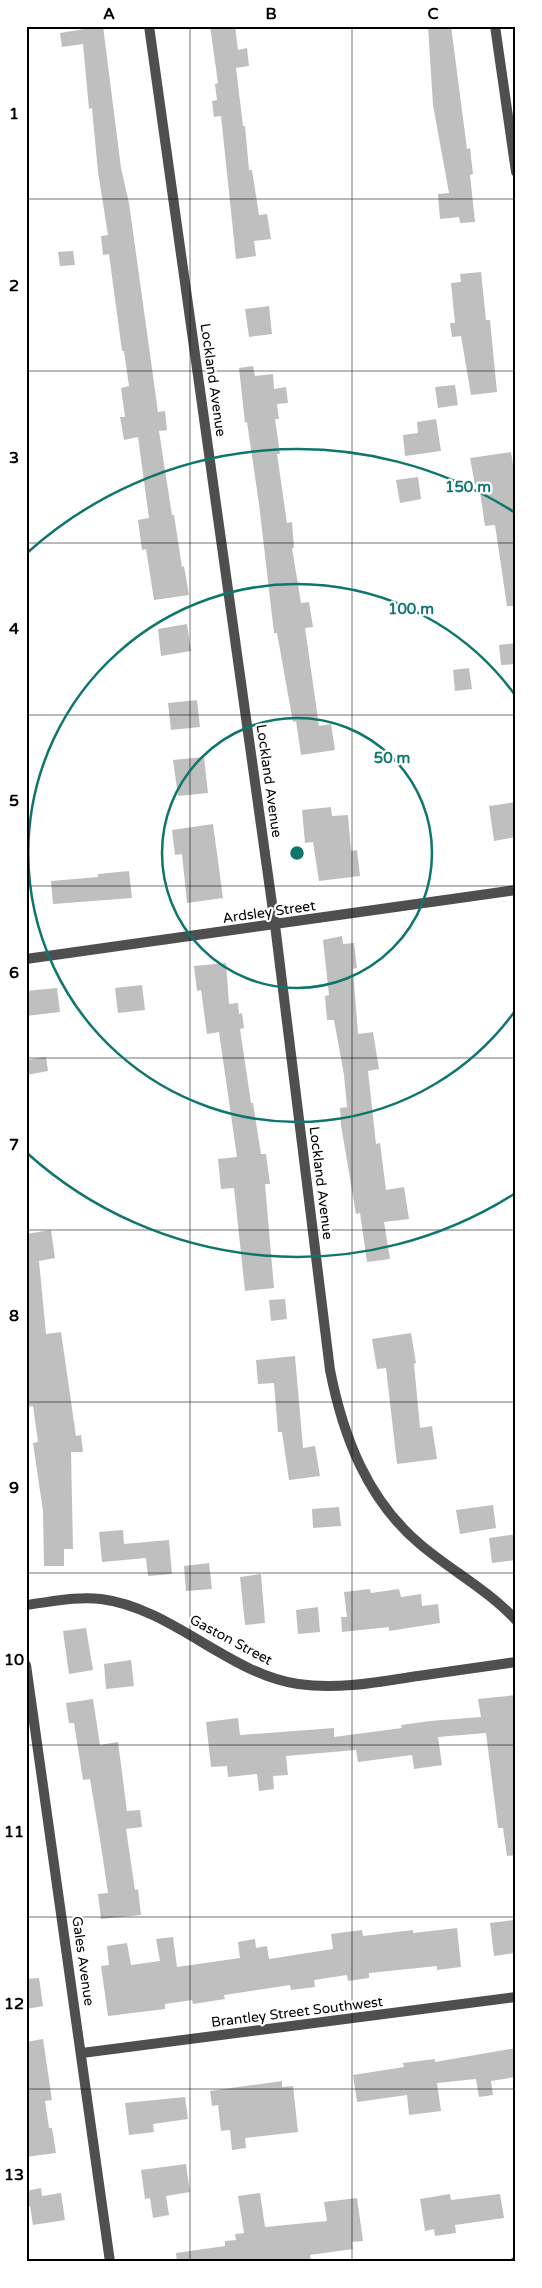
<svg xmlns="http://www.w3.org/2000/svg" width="542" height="2288" font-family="'Varela Round',sans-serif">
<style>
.building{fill:#bfbfbf}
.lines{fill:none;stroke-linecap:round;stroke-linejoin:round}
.minor{stroke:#4f4f4f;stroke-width:10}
.tertiary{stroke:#4f4f4f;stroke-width:10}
.grid{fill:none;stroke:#000;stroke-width:1;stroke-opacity:0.55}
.ring{fill:none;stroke:#0f766e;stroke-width:2.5}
.labels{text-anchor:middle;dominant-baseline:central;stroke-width:4.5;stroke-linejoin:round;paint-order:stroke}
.street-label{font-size:14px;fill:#000;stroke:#fff}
.centre{fill:#0f766e;stroke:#fff;stroke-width:2.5}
.ring-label{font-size:15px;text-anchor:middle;font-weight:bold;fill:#0f766e;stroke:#fff;stroke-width:4.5;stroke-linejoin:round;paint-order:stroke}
.neatline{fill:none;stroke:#000;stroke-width:2}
.grid-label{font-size:16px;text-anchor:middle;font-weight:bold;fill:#000}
</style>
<rect width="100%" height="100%" fill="#fff"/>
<path class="building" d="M103 26 121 168 129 203 158 412 165 411 167 430 159 431 164 464 172 515H174L182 567 184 566 189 595 154 600 146 549 142 550 138 520 149 518 138 437 124 440 120 417H125L121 388 129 386 124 351H122L109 254 103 255 101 236 108 235 98 172 92 108 89 109 83 44 62 47 60 33Z
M210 26H235L238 50 247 48 249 66 236 68 243 126H245L249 170H252L259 215 267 214 271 239 254 241 256 256 236 259 221 116 214 117 212 101 217 100 215 84 218 83Z
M428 26H451L467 149 470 148 473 174 470 175 475 222 460 223 459 217 440 219 438 194 449 193 433 105Z
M73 251 75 265 60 266 58 252Z
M481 272 486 320H490L497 392 471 395 461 336 452 337 450 323H455L451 283 461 282 460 274Z
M269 306 272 334 249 337 245 309Z
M253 366 255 376 273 374 274 389 286 387 288 403 277 404 279 419H275L280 454H277L287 523 292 522 294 548H292L301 603 309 602 313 627 305 628 319 726 331 724 335 750 301 755 296 721 293 722 277 633H274L259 504 247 422 245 423 239 368Z
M455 385 458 405 438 408 435 387Z
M436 419 441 451 405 456 403 435 418 433 417 422Z
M511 452 516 482V606H507L495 525 485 526 479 485H475L470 458Z
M418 477 421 499 400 503 396 480Z
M187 624 191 651 161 656 158 629Z
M516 643V664L501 665 499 645Z
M469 668 472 689 455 691 453 670Z
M197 700 200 727 171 730 168 703Z
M204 757 208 793 178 796 173 760Z
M516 802V837L494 841 489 806Z
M331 807 332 816 348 815 351 851 357 850 360 876 319 881 313 842 305 843 302 810Z
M213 824 223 898 187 903 182 854 175 855 172 830Z
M129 871 132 898 53 904 51 881 98 877V874Z
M342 936 343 944 354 943 357 968 353 969 358 1034 373 1032 379 1069 368 1071 376 1144 380 1143 386 1190 404 1187 409 1219 384 1222 390 1259 367 1262 360 1213 356 1214 341 1125 340 1108 347 1107 344 1075 334 1020H327L325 996 329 995 323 940Z
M226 963 229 1004 238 1003 239 1014 242 1013 244 1028 240 1029 251 1103H253L261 1154H266L270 1184H265L274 1288 245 1291 234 1188 221 1189 218 1159 237 1157 219 1032 207 1034 201 990 197 991 194 966Z
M142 985 145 1010 118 1013 115 988Z
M57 988 60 1012 26 1016V991Z
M46 1057 48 1071 26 1075V1060Z
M51 1230 55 1258 39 1261 46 1334 61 1332 76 1436 81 1435 83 1452H71L73 1549H64V1566H44L43 1511 33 1443 38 1442 33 1406 26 1407V1234Z
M285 1299 287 1319 271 1321 269 1300Z
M411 1333 416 1363 414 1364 420 1428 432 1426 437 1459 397 1464 386 1368 377 1369 372 1339Z
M295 1356 303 1448 315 1446 320 1476 289 1480 282 1432H278L274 1383 258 1384 256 1360Z
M493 1505 496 1528 460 1534 456 1510Z
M339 1507 341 1526 313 1528 312 1509Z
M123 1530 124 1544 169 1540 172 1574 148 1576 146 1558 102 1562 99 1532Z
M516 1534V1560L492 1563 489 1538Z
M209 1563 212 1589 186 1591 184 1566Z
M261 1574 265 1623 245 1625 240 1577Z
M370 1589 371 1593 399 1589 401 1597 421 1594 422 1606 438 1604 440 1623 389 1631V1627L342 1632 341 1617H347L344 1592Z
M318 1607 320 1632 298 1634 296 1610Z
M86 1628 93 1670 69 1674 63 1631Z
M131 1660 134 1686 106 1689 104 1664Z
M516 1695V1855L507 1856 503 1828H498L486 1733 438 1737 442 1765 414 1769 412 1755 358 1762 356 1750 286 1756 288 1775 273 1776 274 1789 259 1791 257 1774 228 1777 227 1766 211 1767 206 1722 238 1718 240 1735 334 1728V1737L402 1728 401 1725 430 1721 481 1717 478 1699Z
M93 1699 100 1745 118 1742 127 1811 140 1810 142 1827 126 1829 135 1890 138 1889 141 1915 101 1919 98 1894 108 1893 99 1833 90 1779 83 1780 74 1723H69L66 1703Z
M513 1920 516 1953 494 1956 490 1923Z
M457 1928 461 1967 437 1970V1966L369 1973V1978L348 1981 347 1975 314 1980 315 1987 291 1990 290 1985 224 1995 225 1999 193 2004 192 2000 165 2004V2009L108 2016 101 1966 109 1965 107 1946 127 1943 131 1965 160 1961 156 1939 173 1937 177 1967 240 1958 238 1942 255 1939 256 1948 267 1946 269 1959 333 1949 331 1934 362 1930 363 1936 413 1930V1933Z
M39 1978 43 2006 26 2009V1979Z
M43 2039 52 2100 45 2101 49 2128H52L56 2153 26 2157V2042Z
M516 2048V2077L491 2081 493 2095 479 2097 476 2079 437 2083 441 2111 409 2115 407 2095 357 2102 353 2075 404 2067 403 2063 435 2059V2062Z
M282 2081V2087L293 2086 298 2132 245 2138 246 2148 232 2150 230 2130 221 2131 218 2105 212 2106 210 2091Z
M185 2097 188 2119 153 2124 154 2132 129 2135 125 2103Z
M186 2164 190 2192 166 2196 169 2215 153 2218 150 2198 145 2199 141 2170Z
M41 2188 42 2196 61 2193 65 2220 33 2225 30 2206 26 2207V2191Z
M260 2193 265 2227 327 2221 324 2202 357 2198 363 2241 352 2242 353 2249 310 2255 311 2262H177L176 2253 225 2246V2241L236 2240 235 2234 244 2233 238 2196Z
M450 2194 451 2200 500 2194 504 2218 455 2225 456 2233 435 2236 434 2229 425 2231 420 2199Z"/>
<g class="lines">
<path class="minor" d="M149 26 275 925 330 1370C343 1436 367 1500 421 1545 452 1571 488 1590 516 1620
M495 26 516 172
M26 959 516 890
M26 1605C51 1602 76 1596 101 1599 172 1608 229 1674 298 1684 338 1690 379 1682 418 1676 451 1671 483 1667 516 1662
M26 1665 110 2262
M82 2053 516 1997"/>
<path class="tertiary" d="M515 2262H516"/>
</g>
<path class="grid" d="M190 26V2262M352 26V2262M26 199H516M26 371H516M26 543H516M26 715H516M26 886H516M26 1058H516M26 1230H516M26 1402H516M26 1573H516M26 1745H516M26 1917H516M26 2089H516"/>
<g class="ring">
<circle cx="297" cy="853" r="135"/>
<path d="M515 1011A269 269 0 1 1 515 695"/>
<path d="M514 1194A404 404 0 0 1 27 1153M27 553A404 404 0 0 1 514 512"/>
</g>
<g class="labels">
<g class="street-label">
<text transform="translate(213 380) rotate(82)">Lockland Avenue</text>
<text transform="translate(269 781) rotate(82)">Lockland Avenue</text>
<text transform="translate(269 912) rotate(-8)">Ardsley Street</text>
<text transform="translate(321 1183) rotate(83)">Lockland Avenue</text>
<text transform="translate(231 1640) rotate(28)">Gaston Street</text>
<text transform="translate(83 1961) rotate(82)">Gales Avenue</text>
<text transform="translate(297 2012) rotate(-7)">Brantley Street Southwest</text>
</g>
</g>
<circle cx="297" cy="853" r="8" class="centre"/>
<g class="ring-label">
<text x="468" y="492">150 m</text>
<text x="411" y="614">100 m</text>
<text x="392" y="763">50 m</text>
</g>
<rect width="542" height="2288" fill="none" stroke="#ffffff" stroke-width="55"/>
<rect x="28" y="28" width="486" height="2232" class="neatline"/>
<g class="grid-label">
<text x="109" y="19">A</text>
<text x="271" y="19">B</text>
<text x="433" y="19">C</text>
<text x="14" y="119">1</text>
<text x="14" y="291">2</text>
<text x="14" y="463">3</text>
<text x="14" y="634">4</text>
<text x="14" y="806">5</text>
<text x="14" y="978">6</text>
<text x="14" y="1150">7</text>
<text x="14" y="1321">8</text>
<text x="14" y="1493">9</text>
<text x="14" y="1665">10</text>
<text x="14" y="1837">11</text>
<text x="14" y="2009">12</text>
<text x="14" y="2180">13</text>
</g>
</svg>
